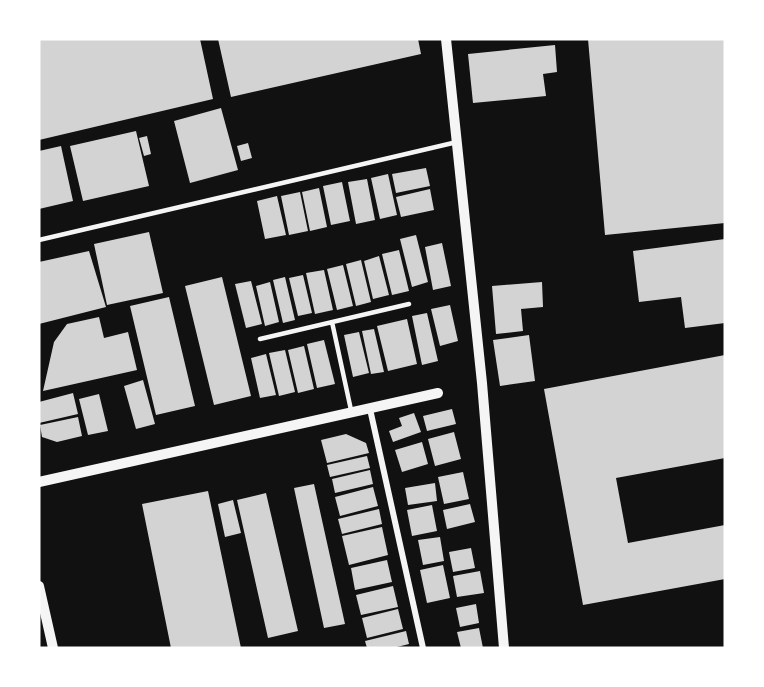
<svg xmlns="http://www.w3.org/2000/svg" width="764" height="687" font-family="Inter,sans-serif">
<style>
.building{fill:#d3d3d3}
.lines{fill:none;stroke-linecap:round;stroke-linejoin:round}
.service{stroke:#f5f5f5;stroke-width:4.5}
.minor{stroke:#f5f5f5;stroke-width:6}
.tertiary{stroke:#f5f5f5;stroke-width:10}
</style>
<rect width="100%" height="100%" fill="#111"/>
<path class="building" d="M39 39H200L213 99 39 140Z
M218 39H418L421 54 231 97Z
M588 39H725V223L605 235Z
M555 45 557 72 543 74 546 96 473 103 468 54Z
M221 108 238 170 190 183 174 121Z
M136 131 149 186 83 201 70 146Z
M147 136 151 154 144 156 139 138Z
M248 143 252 158 241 161 237 146Z
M61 146 73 201 39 209V151Z
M426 168 430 186 396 193 392 174Z
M388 174 397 215 380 219 371 178Z
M367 179 375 220 356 224 348 182Z
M342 182 350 221 331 225 323 186Z
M319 188 327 227 310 231 302 192Z
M430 189 434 210 401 217 396 197Z
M300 192 308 231 289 235 281 196Z
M277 196 286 235 265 239 257 201Z
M149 232 163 293 107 305 94 244Z
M416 235 428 282 412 287 400 239Z
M725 239V323L685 328 681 297 639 302 633 251Z
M442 243 451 286 433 290 425 247Z
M399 250 409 291 392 295 382 254Z
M89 251 106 307 39 324V262Z
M379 256 389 295 373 299 364 261Z
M361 260 371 302 356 306 346 264Z
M343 265 353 306 337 310 327 269Z
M324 270 333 310 315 314 306 273Z
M303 275 312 313 298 316 289 278Z
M222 277 251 396 214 405 185 286Z
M285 277 295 320 283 323 273 280Z
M251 281 262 324 246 328 235 284Z
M270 282 279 322 265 326 256 286Z
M542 282 543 307 521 309 523 331 496 334 492 286Z
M169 297 195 406 156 415 130 306Z
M450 305 458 341 440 346 431 309Z
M427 313 438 361 422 365 412 316Z
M99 317 104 338 128 332 137 370 43 391 54 342 67 324Z
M407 319 417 364 388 371 377 326Z
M374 329 384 372 371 374 362 331Z
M359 332 369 373 353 377 344 335Z
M529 335 535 381 500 386 493 340Z
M324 340 335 384 317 388 307 344Z
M304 346 314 389 298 393 288 350Z
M285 350 295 392 279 396 269 353Z
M266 354 276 395 260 398 251 358Z
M725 355V458L616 478 628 543 725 525V579L583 605 544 389Z
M143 380 155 424 136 429 124 386Z
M73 393 78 414 39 423V402Z
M99 394 108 431 88 435 79 399Z
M452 409 456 424 427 431 423 416Z
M414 413 421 432 393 442 389 431 402 426 399 418Z
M78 417 82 436 57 442 42 437 40 425Z
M454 432 461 459 435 466 428 439Z
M346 434 366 443 369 453 327 463 321 440Z
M422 442 428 464 402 472 395 450Z
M367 456 370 468 330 477 327 465Z
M370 470 373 484 335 493 332 479Z
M463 472 469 499 444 504 438 477Z
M435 483 437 501 408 505 405 488Z
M314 484 345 624 324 628 294 488Z
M373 487 378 506 340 516 335 497Z
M208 491 241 648H171L142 504Z
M266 493 298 631 268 638 237 500Z
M233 500 241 533 225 537 218 504Z
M470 504 475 522 447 529 443 510Z
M432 505 437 531 412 536 407 510Z
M379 509 382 524 342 534 338 519Z
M382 527 388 555 349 565 342 536Z
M440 537 444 561 423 565 418 540Z
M471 548 475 568 453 572 449 552Z
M387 560 392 582 355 590 351 568Z
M443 565 450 598 427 603 420 570Z
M480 571 484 593 457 597 453 576Z
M393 586 398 607 361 615 356 595Z
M476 604 479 623 460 627 456 608Z
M398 609 403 629 367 638 362 618Z
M479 628 483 648H461L457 632Z
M406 631 409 644 393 648H367L365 641Z"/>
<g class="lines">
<path class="service" d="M39 240 457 142
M332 322 351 410
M260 339 409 304"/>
<path class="minor" d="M370 409 423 648"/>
<path class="tertiary" d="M446 39 482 383 504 648
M39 482 438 393
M39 586 53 648"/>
</g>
<rect width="764" height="687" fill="none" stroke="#ffffff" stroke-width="81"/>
</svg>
